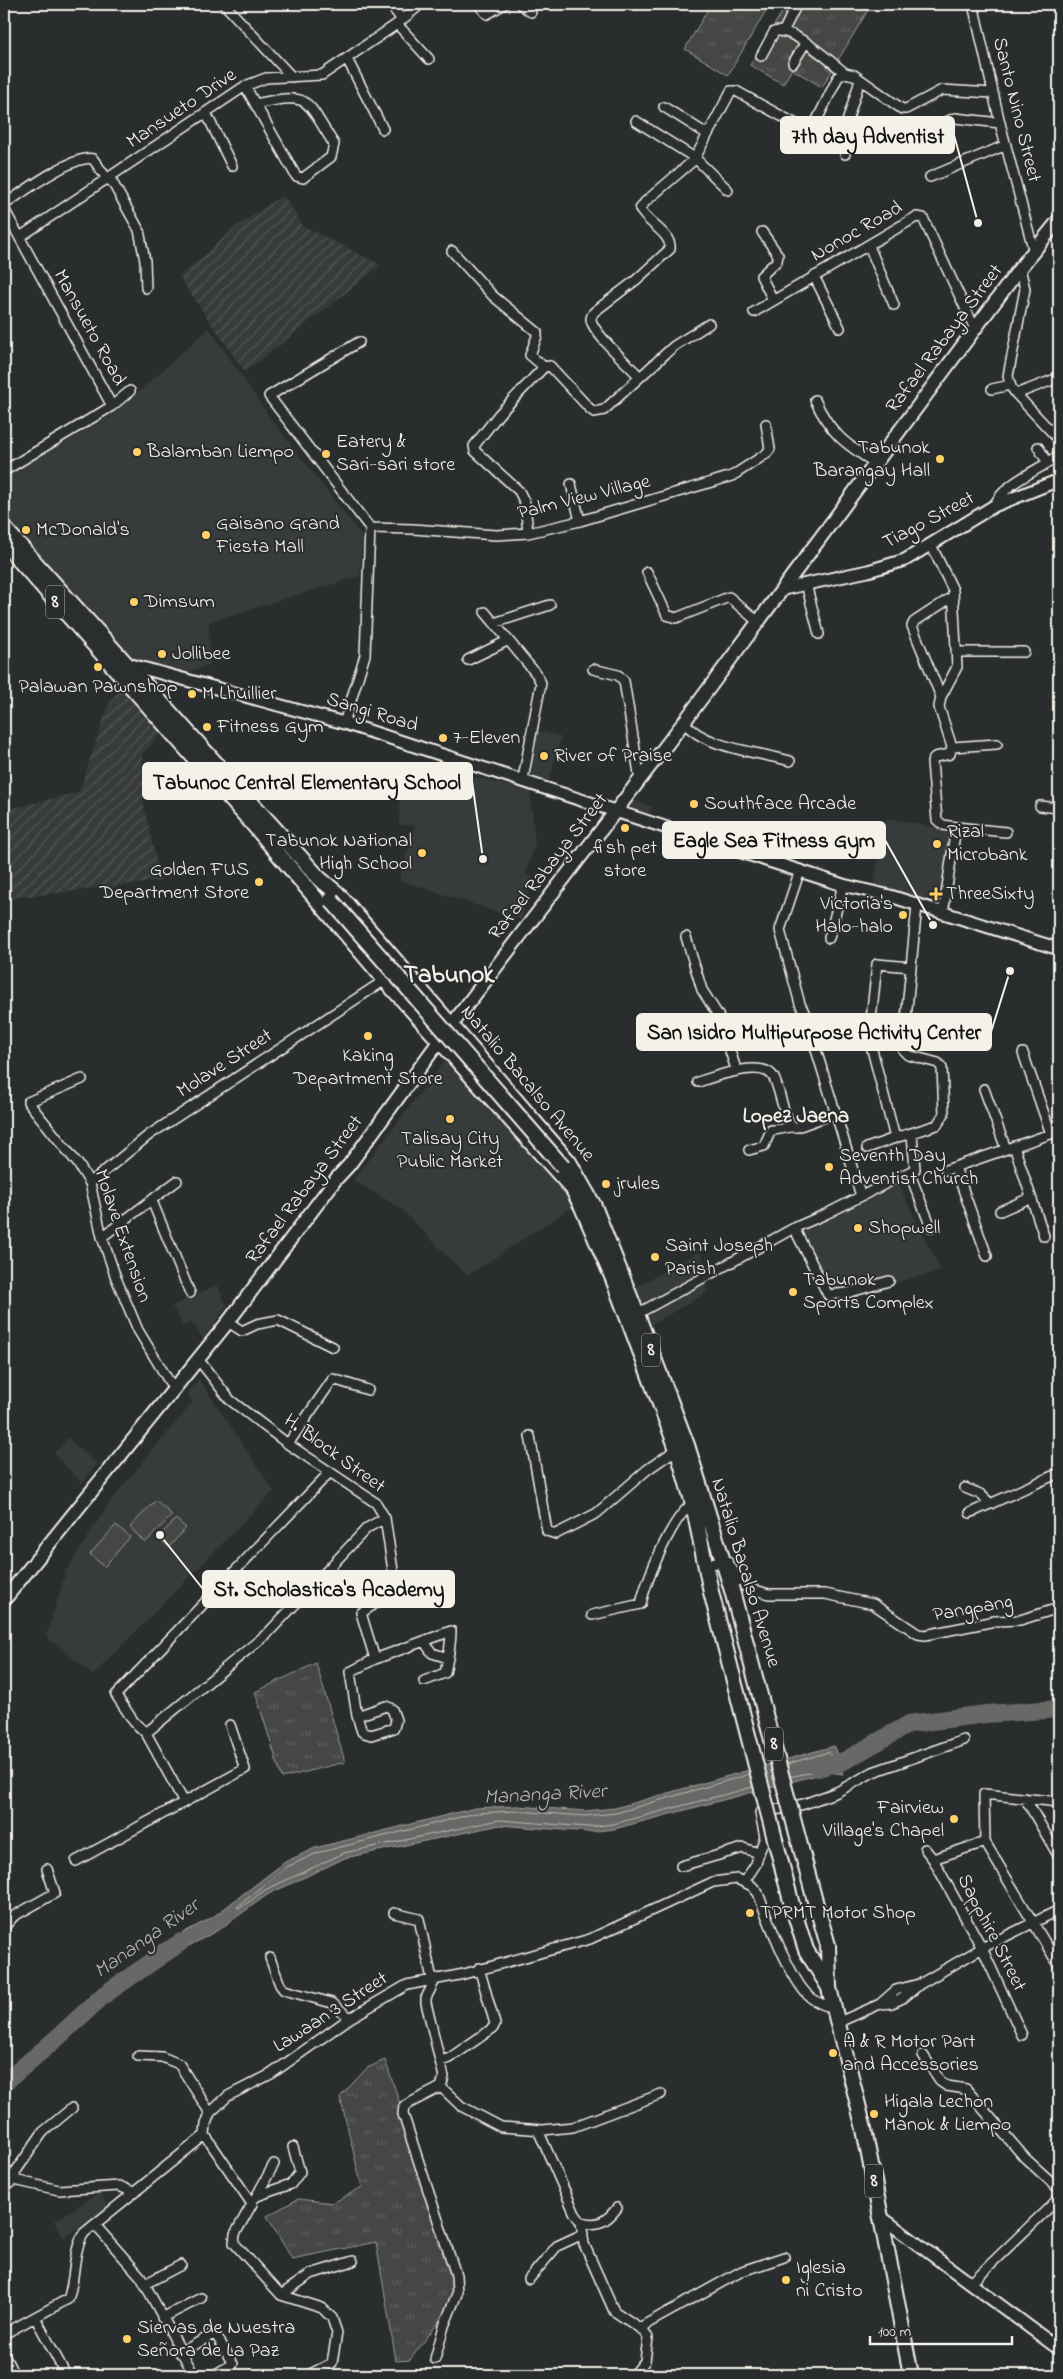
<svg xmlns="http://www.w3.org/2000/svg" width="1063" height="2379" font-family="'Indie Flower',sans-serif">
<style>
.built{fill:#373a3a}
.industrial{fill:url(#industrial-furrows)}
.grass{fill:url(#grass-tufts);stroke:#9c9c96}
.pitch{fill:#444645;stroke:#9c9c96}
.water{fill:#676866;stroke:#9f9f9a}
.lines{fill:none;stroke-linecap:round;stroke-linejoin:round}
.shore{stroke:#bcbab4;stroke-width:1}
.river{stroke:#676866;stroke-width:18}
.minor-casing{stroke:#f4f1e8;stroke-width:12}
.tertiary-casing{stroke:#f4f1e8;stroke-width:15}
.secondary-casing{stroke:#f4f1e8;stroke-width:16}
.primary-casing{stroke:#f4f1e8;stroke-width:18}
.minor{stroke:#2a2d2e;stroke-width:9}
.tertiary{stroke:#2a2d2e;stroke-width:11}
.secondary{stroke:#2a2d2e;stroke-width:12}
.primary{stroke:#2a2d2e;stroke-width:14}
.primary-bridge-casing{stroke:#f4f1e8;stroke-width:18;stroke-linecap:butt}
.primary-bridge{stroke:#2a2d2e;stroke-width:14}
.poi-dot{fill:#ffd166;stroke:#2a2d2e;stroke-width:2}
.labels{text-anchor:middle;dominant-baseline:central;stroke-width:4;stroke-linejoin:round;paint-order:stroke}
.shield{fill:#2a2d2e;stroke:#b7b6b0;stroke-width:1}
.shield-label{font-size:19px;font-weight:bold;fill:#f4f1e8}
.street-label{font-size:20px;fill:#f4f1e8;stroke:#2a2d2e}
.poi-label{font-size:20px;fill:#f4f1e8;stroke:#2a2d2e;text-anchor:start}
.neighbourhood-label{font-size:21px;font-weight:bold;fill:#f4f1e8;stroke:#2a2d2e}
.water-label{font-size:21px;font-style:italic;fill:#b5b3ae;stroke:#2a2d2e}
.district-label{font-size:25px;font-weight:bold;fill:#f4f1e8;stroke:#2a2d2e}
.leader{fill:none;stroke:#f4f1e8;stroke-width:2}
.callout-dot{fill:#f4f1e8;stroke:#2a2d2e;stroke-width:2}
.callout{fill:#f4f1e8;stroke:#f4f1e8;stroke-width:2}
.callout-label{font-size:21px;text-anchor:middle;font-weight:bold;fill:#111}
</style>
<defs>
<pattern id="industrial-furrows" width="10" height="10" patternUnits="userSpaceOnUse" patternTransform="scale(1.25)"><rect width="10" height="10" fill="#373a3a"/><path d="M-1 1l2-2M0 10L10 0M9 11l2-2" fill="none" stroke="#555756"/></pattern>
<pattern id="grass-tufts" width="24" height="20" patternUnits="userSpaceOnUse" patternTransform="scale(1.25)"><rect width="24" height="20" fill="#444645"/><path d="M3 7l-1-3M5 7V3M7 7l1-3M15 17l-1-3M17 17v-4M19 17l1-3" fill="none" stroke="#606160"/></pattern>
</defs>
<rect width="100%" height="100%" fill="#2a2d2e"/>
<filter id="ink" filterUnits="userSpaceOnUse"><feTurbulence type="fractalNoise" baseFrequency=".02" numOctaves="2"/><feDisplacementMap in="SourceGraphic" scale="10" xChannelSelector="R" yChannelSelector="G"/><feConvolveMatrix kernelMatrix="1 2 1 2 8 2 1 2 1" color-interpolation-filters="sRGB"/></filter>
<g filter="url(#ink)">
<path class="built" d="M209 328 271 419 363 537 360 576 209 622 210 665 176 676 126 659 4 523V478L115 413Z
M538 731 561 737 549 781 526 775Z
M467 775 530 791 535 843 526 875 533 877 521 920 399 880 415 826 399 825 400 785 460 783 464 781Z
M632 800 652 807 648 814 629 807Z
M886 818 954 831 943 906 874 884Z
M446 1059 577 1204 467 1276 400 1208 353 1180Z
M899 1185 941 1271 827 1300 795 1236Z
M699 1252 709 1267 641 1305 635 1287Z
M704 1282 708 1292 649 1326 646 1317Z
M217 1285 227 1306 203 1339 192 1322 183 1327 172 1306Z
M199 1379 274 1491 93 1675 46 1636 66 1571 111 1500 193 1402 186 1394Z
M68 1438 97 1464 82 1484 54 1453Z
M100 2192 110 2208 64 2238 54 2221Z"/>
<path class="industrial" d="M283 195 303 226 381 265 245 372 179 277 237 226Z
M120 688 160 735 142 754 144 807 161 881 4 899V808H13L79 792 108 706Z"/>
<path class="grass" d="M711 4H770L728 75 685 49Z
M787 4H857L868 10 822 87 792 69 783 84 750 65Z
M316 1663 345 1762 282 1778 255 1692Z
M385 2060 456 2267 461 2292 410 2360 396 2361 376 2242 292 2259 267 2216 298 2199 333 2203 362 2187 340 2097 367 2068Z"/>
<path class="pitch" d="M156 1500 172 1515 145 1543 130 1527Z
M176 1519 186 1528 169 1547 158 1538Z
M116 1525 130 1537 104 1567 90 1554Z"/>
<path class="water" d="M834 1746 843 1774 828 1772 614 1829 589 1832 500 1825 345 1858 267 1895 220 1929 165 1959 158 1946 213 1917 285 1862 315 1848 475 1808 517 1806 585 1811 615 1808Z"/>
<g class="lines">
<path class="shore" d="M787 1764 829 1752 835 1764 833 1767 790 1777
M750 1774 616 1813 585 1816 517 1811 476 1813 317 1853 287 1867 237 1907 240 1908 265 1890 344 1853 499 1820 588 1827 613 1824 753 1787"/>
<path class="river" d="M818 1768 844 1761 909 1724 986 1714 1059 1709
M4 2083 57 2038 105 1994 181 1942"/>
<g class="minor-casing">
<path id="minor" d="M177 4H179
M224 4 292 77
M390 4 402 20
M478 4 487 14 504 4
M520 4 531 12
M973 4 1000 123 1034 252
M397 24 429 59
M783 32 797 4
M761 56 774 32C791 25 831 62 845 73
M347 59 383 129
M793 63 806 42
M245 86 296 176 303 178 331 157 334 144C304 98 312 92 255 104
M664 107 707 134
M206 113 232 166
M636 121 695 158 728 190
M904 140 955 118 1000 123
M845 154 846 125 860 80
M930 177 1006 145
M110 178 139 230 145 261 146 288
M4 205C21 193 74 154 93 159L108 180
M4 209 112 406
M762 232 778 255 777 261 761 276 773 300
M20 237 245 86 266 78 322 75 397 24 421 4
M869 246 894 305
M452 251 493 296 537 332V336L530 355 544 367
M1020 268 1025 289 1008 376 1011 387 1016 394 1059 440
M814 276 840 328
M754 312 916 217 923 218 975 329
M640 377C627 363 599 339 592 323 590 319 591 316 594 312L636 280 670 249C672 233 646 223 640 209L645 202 694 160 731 91H736L803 128H810L815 124 838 77 845 73 854 75 902 109H906L942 90 993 93
M992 389 1010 385
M1016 394 1058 378
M815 400C830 433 845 444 875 463
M1038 447 1048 463
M4 471 112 406 130 391
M571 484 580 521
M994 506C1006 480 1038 472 1059 455
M370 528 413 529 496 535 528 533 580 521 732 476 766 454 770 449 766 424
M528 533 525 503 519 491 475 451 474 446 499 414 544 367 550 366 589 408 594 412 604 410 674 346 709 324
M931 545 953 590 957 667 941 697 939 707 952 747 950 754 935 757 932 762 937 820 943 825 956 827 943 914
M647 572 667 615 676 618 729 597 758 622
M806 584 819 634
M485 612 537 675 541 683 523 779
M494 623 550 605
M957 652H1024
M468 660 507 641
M593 669 618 675 624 681 640 780
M941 697 912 626 914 622 952 597
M684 722C704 748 759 752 790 761
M344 723 365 655 370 528 269 396 359 342
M952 747 997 744
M1040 806 1059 808
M956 827 1006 832
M800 870 780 930 800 1004 805 1014 861 1196
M686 937 702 990 718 1015 736 1069
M829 938 843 885
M911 967 877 964 869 1038 895 1138 937 1125 944 1114 942 1068 938 1063 908 1055 903 1050 917 905
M1023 1053 1051 1134
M82 1079 28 1102 78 1164 90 1183 102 1237 116 1278 138 1330 173 1388
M698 1082C713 1077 764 1058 774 1078 781 1093 782 1112 791 1126
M984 1089 1006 1149
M1014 1146 1044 1236
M867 1148 895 1138
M749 1150 764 1146 771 1130C781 1130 788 1126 797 1127L836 1113
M955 1167 987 1256
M946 1170 1059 1131
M909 1172 931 1227
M90 1183 149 1135 385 980
M152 1201 190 1293
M1000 1211 1030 1198
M794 1228 828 1295 847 1293 889 1281
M102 1237 177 1181
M637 1314 794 1228 826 1214 915 1169 912 1135
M228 1322 242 1331 257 1324 278 1320 333 1347
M198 1359 230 1400 288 1444 376 1503 385 1518 396 1590 361 1613 375 1659
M530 1436 547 1531 556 1534 597 1513 648 1469 677 1449
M288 1444 333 1379 368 1390
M965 1488 980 1494 991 1504
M4 1502V1509
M970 1513 1059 1473
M706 1565 727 1561 742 1585 751 1589 769 1594H825L873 1604 918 1634 925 1635 995 1621 1020 1620 1059 1608
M592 1615 641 1604C646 1581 673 1514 693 1504
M424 1681 445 1673C448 1659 451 1646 451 1631L424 1641 432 1653 448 1658
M386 1706 392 1709 396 1720 394 1728 371 1735 362 1732 357 1716Z
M357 1716 350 1672 375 1659 424 1641
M146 1733 268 1633 367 1528 385 1518
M1025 1798 1059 1857
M184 1802 146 1733 134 1722 116 1695 330 1472
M1059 1802 984 1794 985 1842 1059 1966
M925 1849 933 1859 982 1948 1022 2035
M933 1859 985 1842
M76 1861 245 1769 230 1725
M681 1866 743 1848 759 1853 765 1837 760 1813 804 1804 837 1792 873 1772 964 1740
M744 1882 756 1864 759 1853
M394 1913 419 1919 432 1979
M4 1927 14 1916 55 1893 47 1869
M270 1958 280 1985 284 1990 332 2003 350 2018
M880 2004 896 1990 919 1984
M839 2022 880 2004 892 2003 903 1998 920 1984 982 1948 1059 1910
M923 2055 941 2082 947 2086 966 2089 1025 2158 1059 2189
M138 2056 162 2057 179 2064 210 2113
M441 2061 450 2058 493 2028 495 2024 479 1968
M441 2087 461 2106 501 2127 543 2130 573 2127 661 2094
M538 2130 575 2214 581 2222 584 2244 614 2311 644 2331 648 2338 645 2361 634 2375
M205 2135 252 2204 235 2234 234 2243 281 2295 322 2308 332 2318 337 2333 332 2363 308 2375
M4 2168 14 2180 59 2190 119 2186 133 2192
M4 2187 14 2180 16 2171 43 2132 72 2108
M257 2196 291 2184 300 2172 293 2147
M256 2197 274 2164
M581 2222C598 2227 607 2221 617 2208
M95 2225 141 2277 194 2375
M529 2279 557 2246 583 2234
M971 2283 1059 2198
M145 2284 181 2265
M281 2295 311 2274 353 2261
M35 2317 66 2375
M162 2318 201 2298
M639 2328 742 2271 784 2257
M4 2334 68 2299C76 2278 72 2252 84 2233L205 2135 206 2124 210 2113 228 2096 271 2074 350 2018 407 1985 464 1974 590 1939 713 1882 737 1879 752 1886 758 1893C766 1916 792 1983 810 1997 817 2003 826 2006 835 2008
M180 2353 215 2333 233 2364 214 2375
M4 2355 14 2375
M435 2359 444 2326 457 2294 456 2275 403 2114 404 2106 441 2087 444 2077 426 2003V1998L436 1978"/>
</g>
<g class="tertiary-casing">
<path id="tertiary" d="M783 589 868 571 905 560 994 506 1059 480
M124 663 344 723 843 885 890 896 1059 949
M881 2217 1059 2349"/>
</g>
<g class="secondary-casing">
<path id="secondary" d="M4 1600 228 1322 336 1179 349 1165 440 1040 684 722 1020 268 1059 220"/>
</g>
<g class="primary-casing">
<path id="primary" d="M4 528 320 879 338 894 569 1162 594 1206 637 1314 687 1445 731 1587
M4 543 252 823 385 980 571 1187
M568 1180 582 1207 613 1279 677 1449 693 1504 711 1592
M815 1901 828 1945 829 1988 864 2129 911 2375
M792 1905 806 1950 828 1986"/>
</g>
<use href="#minor" class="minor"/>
<use href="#tertiary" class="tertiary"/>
<use href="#secondary" class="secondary"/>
<use href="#primary" class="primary"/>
<g class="primary-bridge-casing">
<path id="primary-bridge" d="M331 900 563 1167
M731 1587 815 1901
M711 1592 792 1905"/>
</g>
<use href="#primary-bridge" class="primary-bridge"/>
</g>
</g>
<g class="poi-dot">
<circle cx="137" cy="452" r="5"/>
<circle cx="326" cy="454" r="5"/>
<circle cx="940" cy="459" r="5"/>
<circle cx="26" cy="530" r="5"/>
<circle cx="206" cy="535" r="5"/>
<circle cx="134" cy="602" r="5"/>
<circle cx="162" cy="654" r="5"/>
<circle cx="98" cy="667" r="5"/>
<circle cx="192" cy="694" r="5"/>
<circle cx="207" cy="727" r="5"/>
<circle cx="443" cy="738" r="5"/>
<circle cx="544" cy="756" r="5"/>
<circle cx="694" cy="804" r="5"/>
<circle cx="625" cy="828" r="5"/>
<circle cx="937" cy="844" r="5"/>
<circle cx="422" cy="853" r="5"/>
<circle cx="259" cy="882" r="5"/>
<path d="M933.5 886.5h5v5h5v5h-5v5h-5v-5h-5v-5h5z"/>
<circle cx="903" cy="915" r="5"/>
<circle cx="368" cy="1036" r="5"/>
<circle cx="450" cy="1119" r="5"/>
<circle cx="829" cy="1167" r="5"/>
<circle cx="606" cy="1184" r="5"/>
<circle cx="858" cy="1228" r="5"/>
<circle cx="655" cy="1257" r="5"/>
<circle cx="793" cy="1292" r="5"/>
<circle cx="954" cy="1819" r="5"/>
<circle cx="750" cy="1913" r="5"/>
<circle cx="833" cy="2053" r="5"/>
<circle cx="874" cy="2114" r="5"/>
<circle cx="786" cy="2280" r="5"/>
<circle cx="127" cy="2339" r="5"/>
</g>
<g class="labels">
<g class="shield">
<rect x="46" y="585.5" width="18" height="33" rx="4"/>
<rect x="642" y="1333.5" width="18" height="33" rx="4"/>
<rect x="765" y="1727.5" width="18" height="33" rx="4"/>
<rect x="865" y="2164.5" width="18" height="33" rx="4"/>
</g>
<g class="shield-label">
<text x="55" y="602">8</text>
<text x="651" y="1350">8</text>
<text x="774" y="1744">8</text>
<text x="874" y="2181">8</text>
</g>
<g class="street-label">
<text transform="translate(182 109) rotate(-34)">Mansueto Drive</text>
<text transform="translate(1016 110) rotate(76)">Santo Nino Street</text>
<text transform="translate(857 232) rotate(-30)">Nonoc Road</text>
<text transform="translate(89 328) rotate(61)">Mansueto Road</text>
<text transform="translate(945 339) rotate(-53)">Rafael Rabaya Street</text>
<text transform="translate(584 498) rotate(-14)">Palm View Village</text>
<text transform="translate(929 521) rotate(-28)">Tiago Street</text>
<text transform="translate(372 713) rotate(17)">Sangi Road</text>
<text transform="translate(549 867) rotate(-52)">Rafael Rabaya Street</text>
<text transform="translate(225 1064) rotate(-33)">Molave Street</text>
<text transform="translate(527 1084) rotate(50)">Natalio Bacalso Avenue</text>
<text transform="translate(305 1190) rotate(-53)">Rafael Rabaya Street</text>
<text transform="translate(122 1236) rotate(71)">Molave Extension</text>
<text transform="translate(334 1454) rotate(36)">H. Block Street</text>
<text transform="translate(745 1573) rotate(73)">Natalio Bacalso Avenue</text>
<text transform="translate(973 1609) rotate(-10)">Pangpang</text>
<text transform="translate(991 1933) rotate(63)">Sapphire Street</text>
<text transform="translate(331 2013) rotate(-33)">Lawaan 3 Street</text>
</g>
<g class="poi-label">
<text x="336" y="442">Eatery &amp;<tspan x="336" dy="23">Sari-sari store</tspan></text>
<text x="930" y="448" text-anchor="end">Tabunok<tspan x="930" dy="23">Barangay Hall</tspan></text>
<text x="147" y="452">Balamban Liempo</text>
<text x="216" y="524">Gaisano Grand<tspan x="216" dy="23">Fiesta Mall</tspan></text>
<text x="36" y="530">McDonald's</text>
<text x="144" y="602">Dimsum</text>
<text x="172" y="654">Jollibee</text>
<text x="98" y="687" text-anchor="middle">Palawan Pawnshop</text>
<text x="202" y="694">M Lhuillier</text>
<text x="217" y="727">Fitness Gym</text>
<text x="453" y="738">7-Eleven</text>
<text x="554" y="756">River of Praise</text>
<text x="704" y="804">Southface Arcade</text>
<text x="947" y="832">Rizal<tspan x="947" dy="23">Microbank</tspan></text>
<text x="412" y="841" text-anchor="end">Tabunok National<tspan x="412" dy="23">High School</tspan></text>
<text x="625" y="848" text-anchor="middle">fish pet<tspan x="625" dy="23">store</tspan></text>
<text x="249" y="870" text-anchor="end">Golden FUS<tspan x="249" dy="23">Department Store</tspan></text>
<text x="946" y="894">ThreeSixty</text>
<text x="893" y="904" text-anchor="end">Victoria's<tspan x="893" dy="23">Halo-halo</tspan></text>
<text x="368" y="1056" text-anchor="middle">Kaking<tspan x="368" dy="23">Department Store</tspan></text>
<text x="450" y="1139" text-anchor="middle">Talisay City<tspan x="450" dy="23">Public Market</tspan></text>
<text x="839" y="1156">Seventh Day<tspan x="839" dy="23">Adventist Church</tspan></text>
<text x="616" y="1184">jrules</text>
<text x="868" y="1228">Shopwell</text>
<text x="665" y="1246">Saint Joseph<tspan x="665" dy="23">Parish</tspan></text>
<text x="803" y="1280">Tabunok<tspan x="803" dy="23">Sports Complex</tspan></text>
<text x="944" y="1808" text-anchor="end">Fairview<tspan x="944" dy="23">Village's Chapel</tspan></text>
<text x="760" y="1913">TPRMT Motor Shop</text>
<text x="843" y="2042">A &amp; R Motor Part<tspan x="843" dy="23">and Accessories</tspan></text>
<text x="884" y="2102">Higala Lechon<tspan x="884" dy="23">Manok &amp; Liempo</tspan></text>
<text x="796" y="2268">Iglesia<tspan x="796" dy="23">ni Cristo</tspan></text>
<text x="137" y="2328">Siervas de Nuestra<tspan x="137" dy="23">Señora de La Paz</tspan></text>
</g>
<g class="neighbourhood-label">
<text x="796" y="1117">Lopez Jaena</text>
</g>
<g class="water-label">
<text transform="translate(545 1795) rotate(-3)">Mananga River</text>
<text transform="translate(147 1939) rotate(-35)">Mananga River</text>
</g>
<g class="district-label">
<text x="449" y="976">Tabunok</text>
</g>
</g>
<path class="leader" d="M978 223L954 135M483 859L472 781M933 925L885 840M1010 971L991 1032M160 1535L203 1589"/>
<g class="callout-dot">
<circle cx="978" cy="223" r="5"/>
<circle cx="483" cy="859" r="5"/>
<circle cx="933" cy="925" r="5"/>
<circle cx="1010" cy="971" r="5"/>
<circle cx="160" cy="1535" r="5"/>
</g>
<g class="callout">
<rect x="781" y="117" width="173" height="36" rx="5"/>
<rect x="143" y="763" width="329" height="36" rx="5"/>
<rect x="663" y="822" width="222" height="36" rx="5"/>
<rect x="637" y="1014" width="354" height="36" rx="5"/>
<rect x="203" y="1571" width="251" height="36" rx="5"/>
</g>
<g class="callout-label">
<text x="868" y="143">7th day Adventist</text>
<text x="307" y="789">Tabunoc Central Elementary School</text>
<text x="774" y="847">Eagle Sea Fitness Gym</text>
<text x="814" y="1039">San Isidro Multipurpose Activity Center</text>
<text x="329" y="1596">St. Scholastica's Academy</text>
</g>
<rect width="1063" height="2379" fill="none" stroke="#2a2d2e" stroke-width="20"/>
<rect x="10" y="10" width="1043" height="2359" fill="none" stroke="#f4f1e8" stroke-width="2" filter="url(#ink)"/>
<path d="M870 2336v8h142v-8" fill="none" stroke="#f4f1e8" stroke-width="2.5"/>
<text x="878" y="2336" font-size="15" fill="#f4f1e8" stroke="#2a2d2e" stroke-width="4" paint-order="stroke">100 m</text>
</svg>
